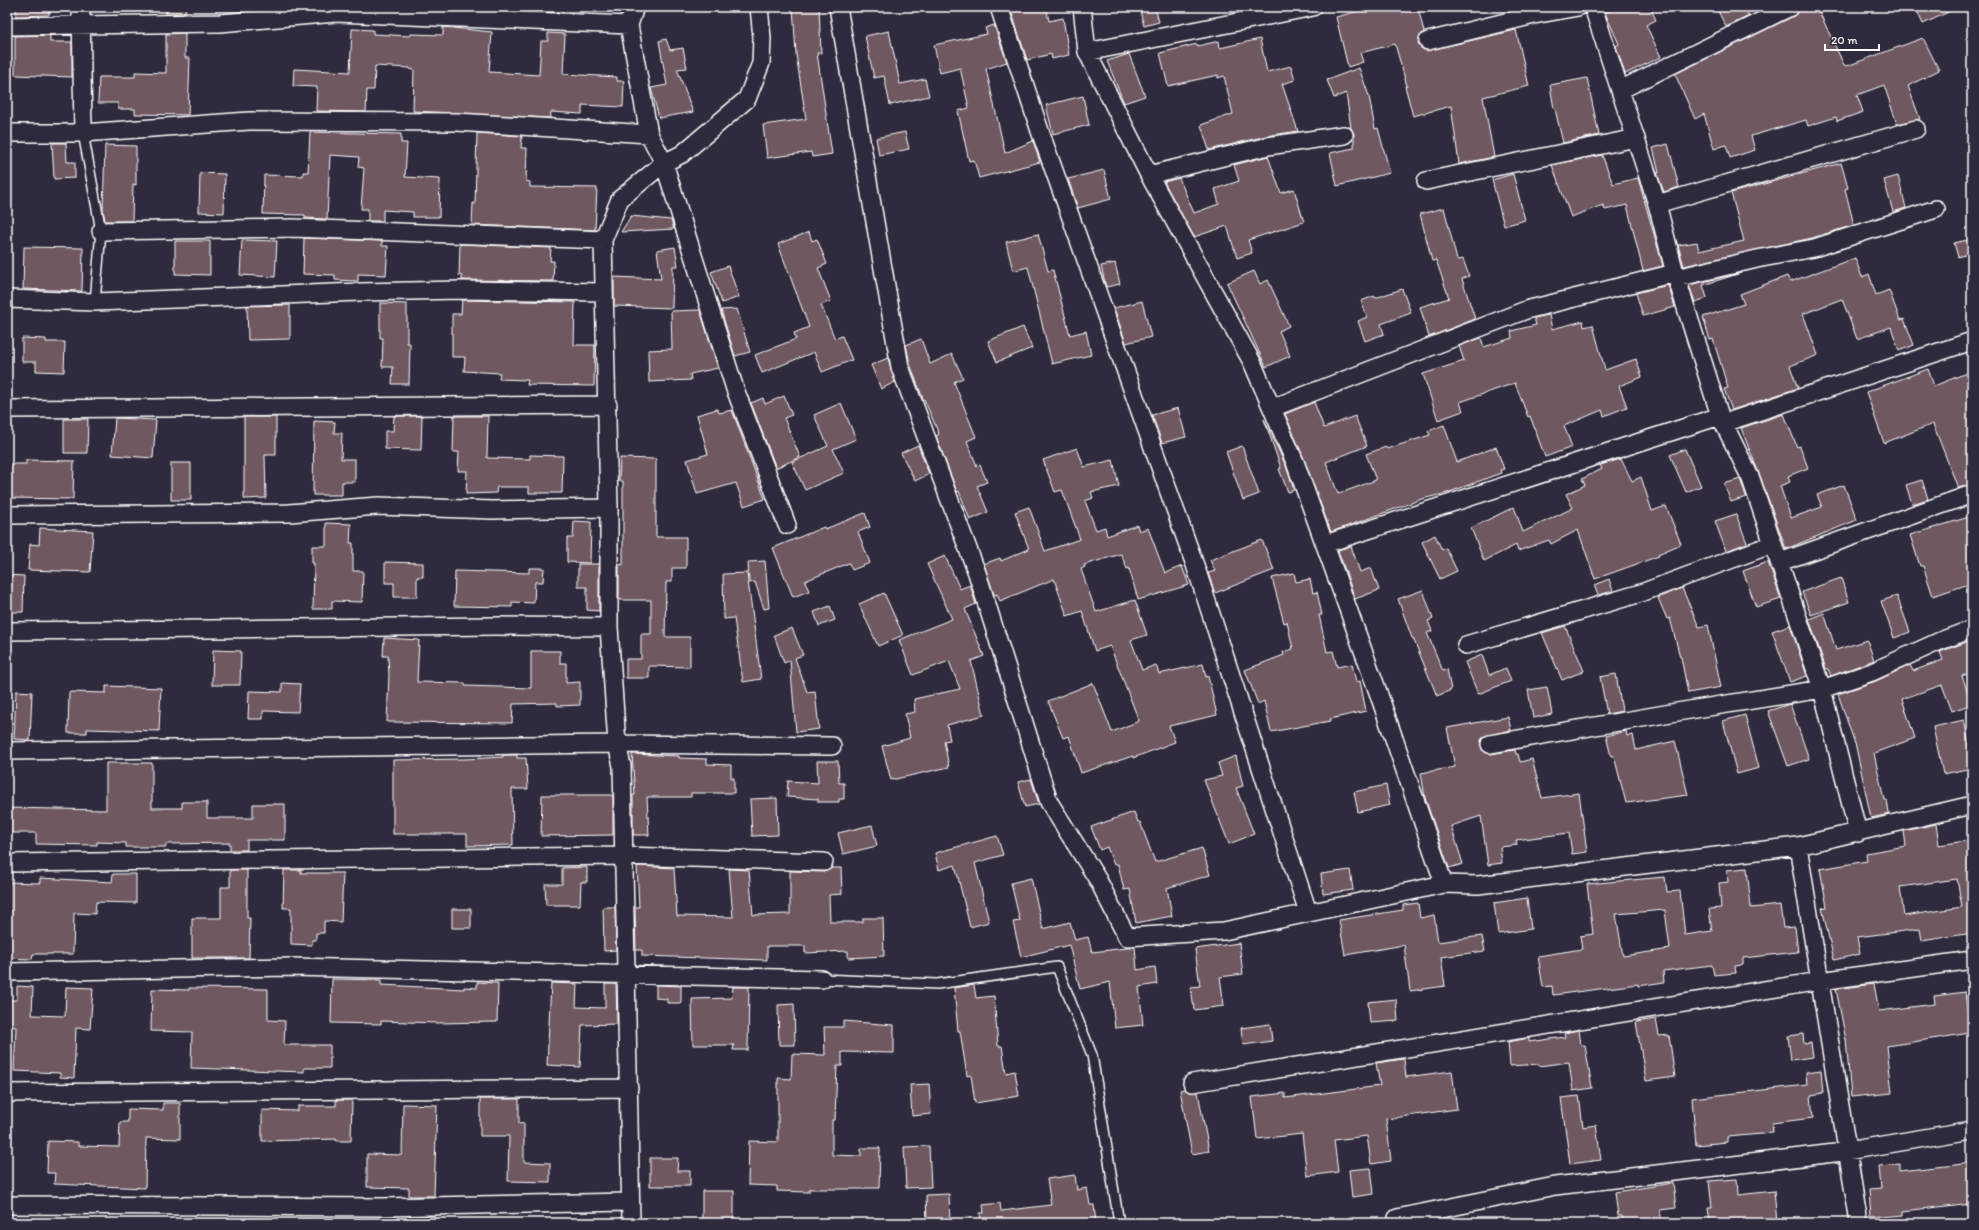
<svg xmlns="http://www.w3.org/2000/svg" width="1979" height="1230" font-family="Itim,sans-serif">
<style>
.building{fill:#6f5861;stroke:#fff;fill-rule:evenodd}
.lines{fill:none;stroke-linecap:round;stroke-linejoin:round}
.service-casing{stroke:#fff;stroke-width:12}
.minor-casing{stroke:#fff;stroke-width:20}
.service{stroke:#2f2a3d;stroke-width:9}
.minor{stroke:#2f2a3d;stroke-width:17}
</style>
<rect width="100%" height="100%" fill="#2f2a3d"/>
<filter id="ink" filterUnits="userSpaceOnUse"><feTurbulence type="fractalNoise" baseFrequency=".025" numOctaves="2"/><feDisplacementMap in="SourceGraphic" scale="8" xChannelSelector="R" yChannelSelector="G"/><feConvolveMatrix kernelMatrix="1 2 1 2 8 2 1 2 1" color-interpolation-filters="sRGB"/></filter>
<g filter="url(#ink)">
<path class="building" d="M16 7H49V15L16 16Z
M166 7H186L185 13 166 14Z
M793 7H819L821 53H817L832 154 812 157 811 152 767 158 763 125 806 119 796 54Z
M1010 7H1046L1049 21 1063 18 1069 55 1052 59 1051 54 1027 60Z
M1139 7H1155L1159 22 1144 26Z
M1374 7H1418L1424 32 1419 38 1418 43 1421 48 1426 51 1516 30 1529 86 1483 97 1494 157 1459 164 1451 106 1413 116 1405 86H1407L1395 44 1360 53 1363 62 1348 67 1336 17Z
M1619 7H1650L1656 20 1646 25 1661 57 1625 74 1616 46 1619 44 1605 13Z
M1716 7H1744L1749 16 1726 27Z
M1807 7H1817L1844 65 1847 66 1923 38 1939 70 1908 86 1920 119 1897 124 1884 85 1857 95 1863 112 1837 121 1836 117 1808 126 1806 120 1751 136 1755 150 1730 158 1726 145 1714 149 1704 114 1695 119 1675 74 1794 16 1799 11Z
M1915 7H1959L1923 24Z
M994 25 1007 62 986 69 1005 153 1033 141 1040 162 979 178 974 160 969 161 958 111 969 108 960 68 940 73 934 45 987 34 985 28Z
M443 27 492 32 489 72 539 75 541 41H548V33L565 34 563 74 617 77V81H624L623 107 582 105V114L551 112 550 118 413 111 414 70 410 69V68L375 66 374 90H367L366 112 316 111 317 87 293 86 294 69 350 72 352 29 373 30V34L410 36 411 34 443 35Z
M889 31 900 84 925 79 929 96 890 105 884 76 874 78 865 36Z
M185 33V58H190L188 115 135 114V109H118V103H98L99 77H135V72L166 73V34Z
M50 35V42H72V77L15 75V36Z
M666 39 670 50 683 48 687 68 677 69 693 112 659 118 651 88 667 85 659 41Z
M1260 39 1267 72 1291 66 1295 80 1282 84 1298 131 1266 136 1209 150 1201 125 1233 114 1224 76 1218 78V75L1168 86 1160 53 1197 44 1198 46 1219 41 1220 48Z
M1129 54 1145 96 1124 103 1107 61Z
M1359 68 1369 96 1375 129 1378 128 1390 173 1337 186 1330 153 1354 148V134L1351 128 1346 93 1334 98 1327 80Z
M1587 78 1599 135 1563 143 1555 109H1554L1550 85Z
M1083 96 1089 125 1053 134 1046 105Z
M310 132 401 134V143H407L405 177 440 179 439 217H413V212L383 210V221H368V209H361L364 168 358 167 359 157 330 155 327 219 305 218V215L263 214 264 175 303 176V172H308Z
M905 132 909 149 879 155 876 138Z
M477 133 522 136 521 148H527L526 181 530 182V187L597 188 595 230 472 225 473 203 475 204Z
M52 143H66L67 162H75V178L54 179Z
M1668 144 1679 187 1664 192 1657 173H1659L1653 148Z
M105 145 136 146V185L133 184 132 221H105L103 210Z
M1602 155 1613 184 1638 178 1663 266 1643 271 1627 205 1605 210 1603 205 1571 217 1552 165Z
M1268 156 1281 193 1294 189 1304 222 1248 240 1252 253 1237 258 1227 226 1194 237 1164 182 1179 178 1194 213 1219 204 1215 189 1239 181 1234 165Z
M1841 163 1848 188 1845 189 1854 225 1812 238 1684 266 1678 245 1697 242 1699 251 1744 241 1731 193Z
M1104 170 1111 199 1078 208 1068 179Z
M200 173 225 174 224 213 199 212Z
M1513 174 1525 220 1504 226 1492 180Z
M1898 176 1906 208 1893 212 1884 180Z
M1444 208 1457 260 1463 259 1469 276 1462 279 1475 319 1429 337 1420 307 1449 298 1436 260 1432 261 1420 214Z
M631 216 671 220 674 229 621 232Z
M809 232 812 241 817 239 827 264 818 268 831 301 821 305 835 339 842 336 852 360 822 372 814 352 762 373 755 355 796 339 794 333 809 327 778 244Z
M1038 234 1048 271 1053 270 1070 335 1086 331 1091 355 1052 364 1028 267 1013 271 1006 242Z
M304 238 382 241V246H388L386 275 358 274V281L335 280V275L303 274Z
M1972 239V253L1958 257 1954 243Z
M242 240 277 241 275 277 240 275Z
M175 241H210V275L175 274Z
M460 244 551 248 550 261H554L553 281 462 280V276L459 275Z
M24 247 83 248 82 291 23 289Z
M675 247 678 266H673L672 308 614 306V277L661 279 657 250Z
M1855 258 1862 277 1869 274 1876 295 1889 290 1900 320 1904 319 1914 345 1899 351 1891 327 1857 339 1842 299 1839 300 1803 314 1818 355 1790 366 1798 388 1732 410 1724 389 1728 388 1713 339 1710 340 1703 317 1744 304 1740 294 1787 276 1790 282Z
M1115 263 1120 284 1106 287 1101 266Z
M728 266 739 297 722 303 711 272Z
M1254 271 1260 284 1268 280 1289 326 1279 331 1290 356 1266 367 1227 283Z
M1741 273 1703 285 1707 298 1695 302 1689 285Z
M1668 285 1675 307 1643 316 1636 293Z
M1402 289 1411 313 1381 324 1384 334 1365 341 1358 321 1367 317 1361 301 1374 296 1375 298Z
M462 300 575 302 574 345H595L594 386 527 385 528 380 499 379 500 373 464 371 465 357H452V314H461Z
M1142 301 1151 337 1126 343 1114 308Z
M380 303 407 304V343H410L409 384H392L393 367H382L383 338H380Z
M290 305V339L248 340 247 306Z
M737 309 750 352 735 356 721 310Z
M700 310 718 368 690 374 691 380 649 382 648 350 672 349 671 311Z
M1549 315 1552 329 1583 321 1584 327 1593 325 1605 370 1636 359 1642 377 1619 386 1627 407 1604 416 1602 410 1564 426 1572 447 1545 457 1530 416 1528 417 1515 383 1460 402 1463 411 1438 420 1423 374 1464 361 1459 346 1481 338 1484 347 1512 338 1511 331 1536 325 1534 318Z
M1023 327 1032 348 997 362 988 341Z
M22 338 46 339V342H65L64 372 36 371V362H22Z
M921 339 930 364 952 354 963 378 954 382 976 437 967 441 977 466 980 465 987 482 977 486 988 512 970 520 959 491 957 492 936 436 939 434 924 399H923L910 364 906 345Z
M888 358 895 382 881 389 871 365Z
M1928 369 1934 386 1969 372 1972 380V484L1958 488 1933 424 1884 443 1866 392Z
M784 396 792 415 784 418 800 457 776 468 751 403 763 398 765 404Z
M1314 402 1324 428 1355 416 1367 446 1326 462 1338 494 1376 480 1366 454 1386 447 1387 449 1430 435 1428 431 1444 425 1457 462 1496 447 1504 469 1500 470 1501 473 1447 493 1422 499 1331 532 1304 459 1285 414Z
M841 403 856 439 833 449 844 473 805 490 792 462 828 446 814 415Z
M1178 408 1186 437 1162 443 1152 415Z
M717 409 719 413 732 410 765 499 744 506 736 483 697 494 687 460 708 454 697 415Z
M1784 414 1797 447 1800 446 1808 468 1788 476 1790 482 1780 486 1791 518 1822 507 1817 495 1844 485 1857 520 1786 549 1760 476 1741 428Z
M394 416H422L421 450 385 449V431H393Z
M454 416H488L487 458 530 459V455L563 456 562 493H529V487H497L496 493 466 494 467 471H458L459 452H453Z
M244 417H276V455H265L266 498 244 499Z
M115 418 156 420 153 458 112 455Z
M64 419H88L87 453H64Z
M1264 419 1286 466 1294 490 1288 492 1279 469 1281 468Z
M314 421 335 422 334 433H342L341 459H355V482H342V495H313Z
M918 445 929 474 915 481 901 453Z
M1242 446 1259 494 1243 500 1226 452Z
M1077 448 1084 467 1113 460 1119 486 1091 492 1093 498 1085 501 1096 530 1105 527 1107 536 1137 525 1139 531 1148 528 1165 573 1182 566 1189 585 1138 600 1129 568 1127 569 1121 554 1084 565 1085 567 1081 569 1096 612 1135 600 1147 635 1131 640 1142 670 1156 665 1159 674 1203 664 1206 677 1208 676 1217 715 1169 726 1175 742 1133 758V756L1081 773 1069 736 1063 738 1048 701 1093 683 1112 732 1139 721 1110 646 1095 651 1082 611 1067 616 1054 579 1000 601 997 594 994 595 984 564 1000 558 1001 561 1029 549 1015 512 1029 507 1045 551 1080 539 1062 490 1055 492 1043 460Z
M1685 449 1701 486 1686 492 1670 455Z
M620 458 656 459V537H686V568H672V582H666L665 637H690V667L649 666V678H626V659H641V634H651V600H619V564L623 565V481H619Z
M1621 459 1632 481 1641 477 1652 511 1666 506 1681 544 1658 554 1659 556 1595 579 1578 530 1551 544 1549 540 1518 551 1516 545 1484 561 1471 528 1514 507 1523 532 1573 508 1566 494 1585 485 1582 479 1602 469 1600 465Z
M26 460 74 461 73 499 7 498V464H26Z
M171 463H191V500H171Z
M1740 479 1746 497 1731 502 1724 484Z
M1922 480 1928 499 1912 504 1906 485Z
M865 513 870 527 858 532 870 563 852 570 849 563 805 581 809 591 793 597 773 548 824 527 825 529Z
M1736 514 1747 543 1726 551 1715 521Z
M1972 516V583L1933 596 1923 566H1920L1910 535Z
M574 521 591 522 590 563 567 562V538H573Z
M326 523 351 524 350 543H353V571H363L362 602 332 601V609H313L314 563H312V546H326Z
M40 528 93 531 90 572 28 570 30 544 39 545Z
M1435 535 1442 550 1446 548 1457 571 1440 579 1422 542Z
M1262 540 1274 570 1215 593 1208 573 1215 571 1210 560Z
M1351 546 1360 572 1371 568 1379 590 1355 599 1338 550Z
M945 556 960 589 970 585 976 604 965 609 984 656 971 661 984 715 947 725 950 740 944 741 949 767 891 780 882 746 910 738 905 714 915 712 914 699 960 689 949 661 913 675 899 640 952 619 927 564Z
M765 561 769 608 764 609 755 582 749 583 748 562Z
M385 562 423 563V577H417V597H394V583H385Z
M1768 562 1781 599 1756 607 1743 571Z
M578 564H599V611L587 610V587H578Z
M529 568H544L543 582H535L534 603 512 602V607L454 606 455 571 529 573Z
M747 573 761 679 743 682 734 618 724 619 723 574Z
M1294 573 1296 582 1310 579 1313 593 1317 592 1322 615H1319L1327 652 1333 651 1337 667 1352 664 1356 682 1360 681 1366 711 1330 719V721L1271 732 1264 701 1258 704 1245 670 1284 655 1283 652 1293 649 1287 622 1284 623 1272 578Z
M7 575 24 576 23 612H7Z
M1841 578 1849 602 1811 615 1802 592Z
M1609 579 1613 591 1598 595 1594 585Z
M1682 588 1699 627 1708 625 1721 687 1688 693 1681 657H1680L1670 618 1667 619 1658 598Z
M1423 590 1433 619 1428 621 1432 631 1427 633 1443 671 1447 669 1451 690 1437 696 1413 638H1412L1398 599Z
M884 593 903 635 878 646 859 604Z
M1897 596 1910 632 1894 638 1881 601Z
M830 606 835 620 819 626 814 612Z
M1824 613 1836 650 1867 640 1874 660 1831 676 1828 669H1826L1809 619Z
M1790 625 1807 676 1790 682 1772 631Z
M1565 626 1584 671 1562 680 1542 633Z
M792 628 803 655 795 658 807 692 815 691 819 729 796 732 790 660 784 663 774 635Z
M384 638 419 640 417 682 465 683V686L531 688V651H560V663H566V683L580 682V705L557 706V703L513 704 512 723 387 722 389 675 388 656H383Z
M1972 640V672L1962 676 1972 704 1952 711 1942 685 1902 699 1915 738 1874 753 1884 800H1887L1889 814 1871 818 1856 747 1838 694 1876 681 1910 665 1913 671 1943 660 1940 652Z
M213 650 241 651 240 685H212Z
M1482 655 1489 675 1506 668 1511 681 1478 694 1465 662Z
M1616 674 1622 711 1607 714 1600 677Z
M282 683 300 684 298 712 263 711V719H248L249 691 282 692Z
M106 686 161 688 159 731 87 729V733H68L69 692 106 693Z
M1547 687 1552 714 1533 718 1528 690Z
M16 691 32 692 30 740 14 739Z
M1790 704 1809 759 1788 766 1768 711Z
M1745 715 1759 768 1737 774 1723 721Z
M1508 717 1511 730 1484 736 1481 741 1482 750 1491 754 1515 750 1516 754H1518L1520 762 1532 759 1542 798 1579 793 1587 852 1572 854 1569 833 1516 840 1517 845 1500 847 1502 863 1488 865 1481 816 1451 826 1463 864 1449 868 1425 798 1421 773 1455 767 1447 728Z
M1964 720 1972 759V768L1943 774 1933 727Z
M1626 731 1627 736 1633 735 1636 750 1675 741 1688 795 1626 803 1614 756H1611L1606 736Z
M632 754 679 756V758L707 759V764L731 765V778H734V793H691V797H647L649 835H633V795H635Z
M503 755H517V758H526L528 789H512L513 845 467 846V834H393V760L466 759 503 757Z
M1236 756 1243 786 1236 788 1254 834 1229 844 1204 780 1222 776 1218 763Z
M817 761H838L839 783H844V799H839V802H818V799L787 797 788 781 818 783Z
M106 763H152V808H182V802H207V818H253V804H285V840H247V850H230V843L166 844V847H126V843L97 842V845L36 844V833H7V808L106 810Z
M1031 779 1039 804 1025 807 1018 782Z
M1386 785 1390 805 1358 812 1354 792Z
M542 795H613V835L541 836Z
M777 798 778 835 752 836 750 799Z
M1134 812 1138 822H1140L1155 862 1202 848 1210 875 1167 888 1172 916 1136 923 1130 889 1124 890 1118 864 1114 865 1107 847 1100 850 1091 827Z
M1936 824 1939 845 1972 840V933L1922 941 1920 929 1857 937 1860 954 1834 960 1822 908 1827 907 1820 869 1867 861 1866 853 1906 846 1904 831ZM1957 879 1962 907 1904 916 1900 887Z
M872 825 877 846 843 854 838 833Z
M997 836 1003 855 975 863 989 922 970 927 955 865 939 870 935 853Z
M637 866 674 868 677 916 733 917 729 869 749 870 753 915 790 914V871L824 872 832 868H841L842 894 829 895 830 922H863V918H883L884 956 848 958V951L805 953V946H767V960L642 956V950H636L635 907H639Z
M587 867V882H581L580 905H546L545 884H562V868Z
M1747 868 1751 908 1780 905 1783 928 1795 927 1798 952 1743 958V965L1735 966 1736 973 1714 975 1712 965 1663 971 1664 982 1638 986V984L1553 995 1552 986 1543 987 1538 956 1582 949 1580 936 1593 934 1587 884 1665 877 1667 892 1680 891 1685 935 1712 931 1709 909 1721 908 1719 883 1728 882 1727 870ZM1665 910 1670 949 1623 956 1616 914Z
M230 870H247V918H250L249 958H192V918H221V887H230Z
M284 870H301V873H343L341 922 324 921V933H316V940H312V945L291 944V908H283Z
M1350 870 1353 890 1323 894 1321 874Z
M113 874H136V903L96 902 95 914 74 913 73 954H33L32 959 7 958V882L40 883V878L112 882Z
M1031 878 1043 929 1070 922 1075 940 1088 937 1092 952 1135 947 1137 970 1155 967 1157 984 1139 987 1143 1025 1115 1028 1110 982 1080 989 1069 945 1021 957 1013 922 1020 921 1011 883Z
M1527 898 1531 929 1498 934 1494 903Z
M1418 903 1420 918 1434 915 1438 942 1482 936 1485 951 1441 957 1445 986 1410 991 1404 945 1345 955 1339 920 1403 910V905Z
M603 907H615L616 950 604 951Z
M452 909H471V928H452Z
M1239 943 1243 974 1220 977 1224 1006 1194 1010 1191 987 1200 986 1195 949Z
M332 979 381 980V985L464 989V987L477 988V982L498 983 497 1022 436 1023 381 1021V1024L331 1023Z
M551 983 577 984 576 1007 605 1008V984H616L617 1024 582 1025 580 1067 547 1065Z
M1874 984 1879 1011 1935 1004 1934 996 1965 992 1970 1033 1887 1046 1892 1093 1851 1097 1846 1040 1836 989Z
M656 985 681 986V1003H667V999L656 998Z
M974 985 976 998 994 996 998 1046H1002L1006 1073 1015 1071 1019 1096 975 1103 971 1075 967 1076 960 1031H958L954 988Z
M17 986 33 987 32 1015 65 1016 66 987 93 988 90 1029 76 1028 74 1078 60 1077V1073L14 1071 16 1027 8 1026 9 1000H17Z
M733 987H749L748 1050H733L734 1045H693L692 999 732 998Z
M189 988 268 989V1020L285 1021 284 1045H330V1068H304V1072L191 1068 192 1032 151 1031 152 989 189 990Z
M1396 999 1398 1021 1370 1023 1368 1002Z
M794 1004 795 1045H779L778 1005Z
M1656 1019 1659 1036 1669 1035 1675 1077 1646 1081 1636 1022Z
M843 1021 894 1025V1053L842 1052V1066H837L835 1120H832V1155L861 1156V1148H880L879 1188H865L864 1189H809V1192L777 1191V1186L748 1185 749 1141 778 1142V1078L791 1079 792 1054 825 1055 824 1027H843Z
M1270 1024 1272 1041 1243 1045 1241 1028Z
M1579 1030 1581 1045H1585L1592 1088 1573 1091 1569 1062 1539 1066V1064L1510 1066 1508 1042 1529 1038V1042L1565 1037 1564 1033Z
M1803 1034 1804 1044 1811 1043 1813 1057 1791 1060 1788 1036Z
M1404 1059 1406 1077 1452 1071 1457 1109 1386 1119 1391 1161 1371 1164 1367 1136 1334 1140 1338 1172 1307 1176 1302 1134 1257 1139 1252 1097 1285 1093V1098L1380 1086 1376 1063Z
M1821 1070 1823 1093 1811 1095 1813 1118 1772 1123 1773 1133 1727 1137V1142L1696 1145 1692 1098 1807 1085 1806 1072Z
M929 1084 931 1114 912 1116 910 1085Z
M1184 1089 1189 1092H1198L1209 1151 1192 1154 1180 1090Z
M1579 1096 1583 1127 1596 1125 1601 1160 1570 1164 1561 1098Z
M480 1099H519V1124L524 1123V1162L550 1163V1182L508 1181 509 1136H480Z
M336 1100H352L351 1141H336V1139L262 1141V1110L298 1111V1106H336Z
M163 1103H180V1139L146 1138 145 1188 54 1184 55 1173H47L48 1141 78 1142V1146L119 1147 120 1122H128V1109L163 1110Z
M403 1104 437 1105 434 1196H409V1188L367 1187V1154L402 1155Z
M929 1146 931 1187 906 1188 904 1147Z
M650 1158H678L677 1171H690V1186H650Z
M1972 1163V1203L1904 1211V1214L1871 1217 1869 1190 1881 1189 1879 1166 1900 1164V1171Z
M1371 1168 1374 1194 1352 1197 1349 1170Z
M1075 1175 1077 1190 1087 1188 1090 1205H1094L1096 1223H981L980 1213H984L983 1205 1000 1203 1001 1211 1051 1205 1047 1179Z
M1737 1179 1738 1195 1774 1191 1777 1223H1710L1708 1208H1712L1709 1181Z
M1673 1183 1676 1208 1660 1210 1662 1223H1623L1622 1216H1618L1615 1192Z
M702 1191H734V1223H702Z
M949 1194 950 1223H927L926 1195Z
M409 1216H434V1223H409Z"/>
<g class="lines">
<g class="service-casing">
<path id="service" d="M83 133 101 231 95 302
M822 979 937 984 1057 967 1092 1055 1119 1223"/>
</g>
<g class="minor-casing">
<path id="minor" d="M81 7 83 133
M635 7 629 25 649 134 664 163 735 389 787 525
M838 7 900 367 977 573 1049 802 1098 880 1127 937 1224 931 1444 884 1478 885 1798 846 1972 805
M999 7 1041 134 1195 565 1308 912
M1082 7 1087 52 1149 175 1252 362 1295 462 1378 692 1444 884
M1593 7 1657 204 1675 273 1720 416 1751 479 1822 689 1858 833
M7 26 220 23 336 13 629 25
M1428 41 1534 15 1578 7
M1087 52 1313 7
M1620 90 1790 7
M7 133H83L249 121 457 122 649 134
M1149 175 1268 146 1344 135
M1426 181 1636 138
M1657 204 1916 129
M101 231 293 228 603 240
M1676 278 1757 259 1814 248 1936 209
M7 299 95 302 360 292 461 290 604 292
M1272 408 1526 310 1675 273
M7 409 608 405
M1724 423 1972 341
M609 508 603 240 620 199 664 163 682 154 747 99 761 63 762 38 759 7
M7 515 289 513 378 506 492 510 609 508V627L617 744 622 766 631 1223
M1325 544 1720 416
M1780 562 1972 494
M7 631 497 626 609 627
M1466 645 1641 593 1773 544
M1490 744 1677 712 1822 689 1872 672 1940 641 1972 629
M7 751 617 744 832 746
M1798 846 1859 1223
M7 863 623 856 824 862
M7 972 290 967 822 979
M1192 1083 1820 981 1972 960
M7 1093 629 1088
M7 1205 382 1207 630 1202
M1397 1218 1555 1186 1835 1153 1972 1130"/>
</g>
<use href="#service" class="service"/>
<use href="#minor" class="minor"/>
</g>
</g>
<rect width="1979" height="1230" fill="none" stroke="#2f2a3d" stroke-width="24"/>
<rect x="12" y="12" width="1955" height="1206" fill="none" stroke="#fff" stroke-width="1.5" filter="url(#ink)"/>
<path d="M1825 44v6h54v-6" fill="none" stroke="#ffffff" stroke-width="2"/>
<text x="1831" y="44" font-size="12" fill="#ffffff" stroke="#2f2a3d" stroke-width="3" paint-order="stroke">20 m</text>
</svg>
